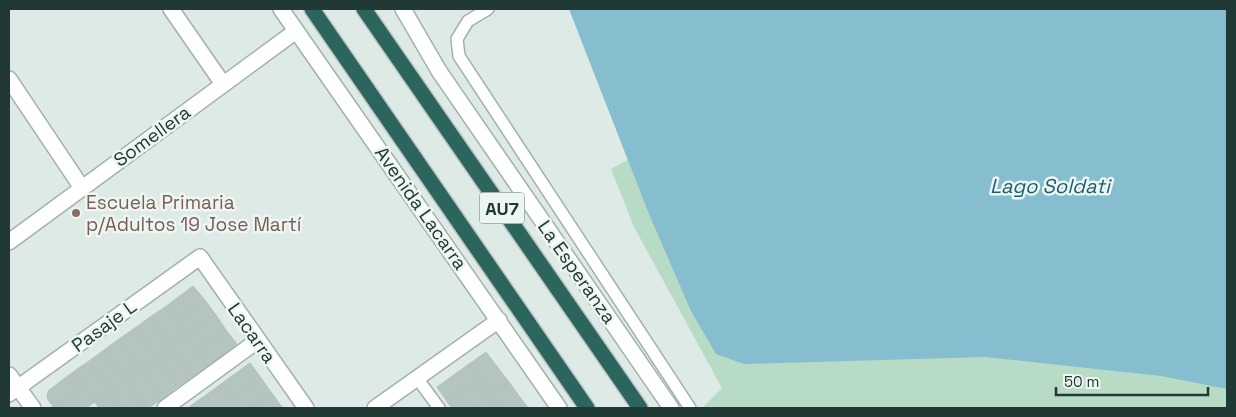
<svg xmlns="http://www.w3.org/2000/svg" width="1236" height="417" font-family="'Space Grotesk',sans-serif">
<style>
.green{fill:#b7dbc4}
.water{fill:#86bdcf}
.building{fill:#b4c4bf;stroke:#b1c3bd}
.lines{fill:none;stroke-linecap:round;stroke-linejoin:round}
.lane-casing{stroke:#a1b1ad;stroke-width:14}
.street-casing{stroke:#a1b1ad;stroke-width:18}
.highway-casing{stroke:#bcc4c2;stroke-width:18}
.lane{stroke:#fff;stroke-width:11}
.street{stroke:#fff;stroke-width:15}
.highway{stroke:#2c655e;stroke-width:15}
.education-dot{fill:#8d6e63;stroke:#eef6f3;stroke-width:2}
.labels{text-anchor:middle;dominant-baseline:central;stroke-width:5;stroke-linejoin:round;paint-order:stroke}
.shield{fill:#eef6f3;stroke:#5e726d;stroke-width:1}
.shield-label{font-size:18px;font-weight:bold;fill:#203934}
.street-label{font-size:19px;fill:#203934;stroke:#eef6f3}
.education-label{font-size:19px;fill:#785e54;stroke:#eef6f3;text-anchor:start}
.water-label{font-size:20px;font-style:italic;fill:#1b5d74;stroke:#eef6f3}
</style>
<rect width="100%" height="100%" fill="#deeae6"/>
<path class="green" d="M578 32 1227 160V408H702L722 388 634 227 611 169 628 160Z"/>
<path class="water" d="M569 9H1227V389L1161 376 985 357 744 364 716 354 691 311 649 214Z"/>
<path class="building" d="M193 286 205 300 176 321 165 307Z
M205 300 216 315 186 336 176 321Z
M165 307 186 336 171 347 150 317Z
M216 315 226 330 197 351 186 336Z
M150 317 171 347 156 358 135 328Z
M135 328 156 358 141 369 119 339Z
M226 330 237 344 208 366 197 351Z
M186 336 208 366 193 376 171 347Z
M119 339 141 369 125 380 104 350Z
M171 347 193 376 177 387 156 358Z
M104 350 125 380 110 391 89 361Z
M486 352 509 382 491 395 469 364Z
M156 358 177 387 162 399 141 369Z
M89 361 110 391 95 402 73 372Z
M250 363 261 378 231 399 221 384Z
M469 364 480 379 448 403 437 387Z
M141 369 162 399 148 408H146L125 380Z
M73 372 84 387 54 408 47 398 48 391Z
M261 378 271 392 249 408H238L231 399Z
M480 379 491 395 472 408H452L448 403Z
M125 380 146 408H122L110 391Z
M509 382 528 408H501L491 395Z
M221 384 231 399 238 408H215L206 395Z
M84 387 95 402 86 408H55Z
M110 391 122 408H99L95 402Z
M271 392 282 407 249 408Z
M206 395 215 408H192L190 406Z
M491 395 501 408H472Z"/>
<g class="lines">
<g class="lane-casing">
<path id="lane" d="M488 9 468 21 457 39 459 56 690 408
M417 378 439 408"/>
</g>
<g class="street-casing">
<path id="street" d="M171 9 223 84
M281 9 559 408
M403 9 439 71 671 408
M9 79 82 188
M9 242 296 31
M9 375 33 408
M9 394 200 257 306 408
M165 408 257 341
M375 408 499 320"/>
</g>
<g class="highway-casing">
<path id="highway" d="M312 9 587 408
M364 9 640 408"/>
</g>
<use href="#lane" class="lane"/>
<use href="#street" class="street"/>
<use href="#highway" class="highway"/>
</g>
<circle class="education-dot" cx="76" cy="213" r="5"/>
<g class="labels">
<rect class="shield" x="479.5" y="192.5" width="45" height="31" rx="4"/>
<g class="shield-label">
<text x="502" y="208">AU7</text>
</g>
<g class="street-label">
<text transform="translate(152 136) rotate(-36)">Somellera</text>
<text transform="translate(421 208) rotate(55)">Avenida Lacarra</text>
<text transform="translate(577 272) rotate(55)">La Esperanza</text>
<text transform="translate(104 326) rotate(-36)">Pasaje L</text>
<text transform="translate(252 333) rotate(55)">Lacarra</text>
</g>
<g class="education-label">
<text x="86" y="202">Escuela Primaria<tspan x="86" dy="22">p/Adultos 19 Jose Martí</tspan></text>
</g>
<g class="water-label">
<text x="1050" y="186">Lago Soldati</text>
</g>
</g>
<rect width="1236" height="417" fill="none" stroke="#203934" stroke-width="20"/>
<path d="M1056 387v8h152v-8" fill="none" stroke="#203934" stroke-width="2.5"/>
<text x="1064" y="387" font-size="15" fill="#203934" stroke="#eef6f3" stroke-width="4" paint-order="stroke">50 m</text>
</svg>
